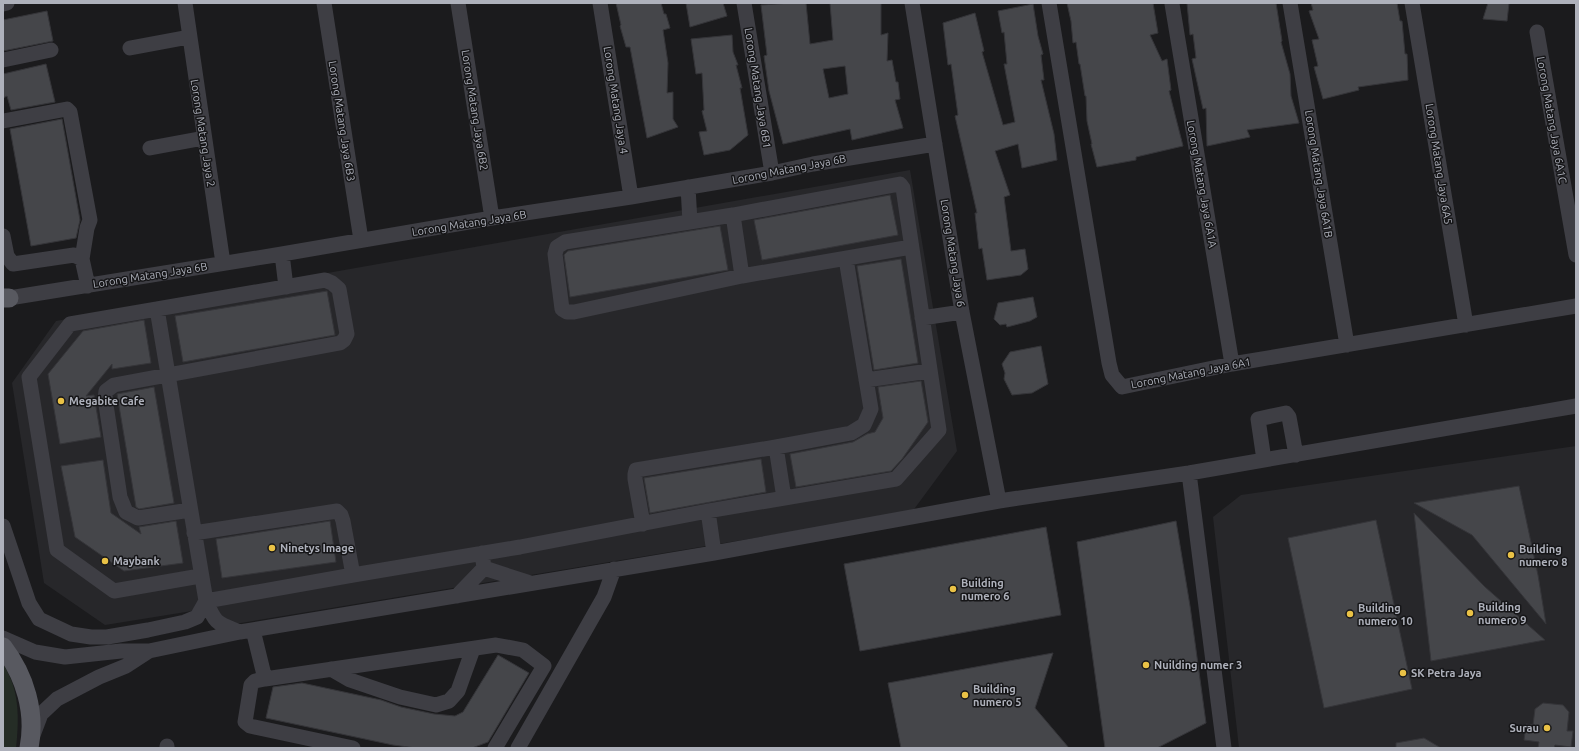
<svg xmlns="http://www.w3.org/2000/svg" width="1579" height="751" font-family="Ubuntu,sans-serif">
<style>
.built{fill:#27272a}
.green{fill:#252d26}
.building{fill:#45464a;stroke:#353539;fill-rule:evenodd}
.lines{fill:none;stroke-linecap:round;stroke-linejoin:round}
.minor{stroke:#3e3e44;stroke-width:15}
.major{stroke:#585960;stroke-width:19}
.poi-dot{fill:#eac246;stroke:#161618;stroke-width:1.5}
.labels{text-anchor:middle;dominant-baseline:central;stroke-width:3;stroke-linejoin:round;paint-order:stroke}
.street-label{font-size:11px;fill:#aeb1bb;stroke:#161618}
.poi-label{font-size:11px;font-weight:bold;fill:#aeb1bb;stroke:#161618;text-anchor:start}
</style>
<rect width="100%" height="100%" fill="#1b1b1d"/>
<path class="built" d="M910 170 957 451 912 512 229 625 192 611 105 625 44 583 12 383 56 321Z
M1576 446V748H1239L1213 517 1241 495Z"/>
<path class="green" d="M3 664C20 690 19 719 16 748H3Z"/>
<path class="building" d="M616 3H661L664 14H666L670 28 663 30 668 63 667 93 673 92V119L678 127 647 138 630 47H626L620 26 621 25Z
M686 3H723L727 16 690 27Z
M791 3H806L810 44 833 40 830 3H881V35L888 33 887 61 892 60 896 82H898L900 99 895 100 903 128 852 140 850 129 783 144 769 91 764 56 767 55 761 5ZM845 66 848 94 829 98 823 69Z
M1067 3H1153L1158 33 1150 35 1162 61 1167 59 1171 90 1169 91 1183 146 1136 157V160L1097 167 1091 144H1092L1087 121 1086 96H1085L1080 64H1079L1076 42 1073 43 1071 21Z
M1187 3H1276L1282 41 1281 42 1290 74 1291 96 1299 123 1247 130 1250 137 1207 146 1206 108 1203 109 1192 59 1196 58 1193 34 1190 35Z
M1311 3H1397L1400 21H1402L1405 54H1407L1408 80 1358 87 1359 90 1323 99 1314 67 1318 66 1312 40 1319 39 1309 11 1313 10Z
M1488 3H1509L1507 21 1483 19Z
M1033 4 1038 36 1043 54 1041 55 1044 80H1041L1054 134 1057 160 1022 168 1018 144 995 151 1010 195 1004 197 1011 251 1025 249 1028 269 1021 275 987 280 982 248 979 249 975 213H977L955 116 958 115 951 64 948 65 943 23 975 13 984 51 982 52 1003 125 1015 122 1004 64H1007L1004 32 1002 33 998 11Z
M47 11 53 41 3 51V20Z
M732 35 733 52 738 65H736L742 88H740L748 135 730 150 704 155 699 132 707 131 702 111 704 110 702 73 696 74 691 39Z
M46 64 55 102 11 110 7 96 3 98V74Z
M62 119 80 220 76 238 31 246 10 129Z
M890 195 898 235 762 260 754 220Z
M720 226 728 270 570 297 564 255 568 251Z
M901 259 918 363 874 370 857 266Z
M327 291 335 335 183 362 175 316Z
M1033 297 1037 317 1030 321 1007 327 1006 324 1000 325 994 319 998 303Z
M144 320 151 363 112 369V364L86 396 94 395 101 437 60 444 48 374 83 331Z
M1041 346 1048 384 1032 393 1012 395 1004 379 1005 373 1002 364 1010 352Z
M921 381 928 422 902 459 891 471 796 487 790 454 853 442 867 434 875 432 883 418 878 387Z
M154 387 174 503 139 509 136 507 117 394Z
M761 459 766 492 650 513 644 478Z
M103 460 111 513 141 534 139 527 176 521 183 563 124 571 75 537 61 466Z
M1519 486 1538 575 1546 624 1472 535 1414 503Z
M1414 513 1484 586 1545 640 1431 661Z
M1376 520 1412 689 1324 708 1288 538Z
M330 521 336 562 222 578 216 539Z
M1176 521 1190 606 1206 723 1157 748H1105L1077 542Z
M1046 527 1061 615 860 651 844 564Z
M1053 653 1035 708 1069 748H901L888 683Z
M498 655 529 673 488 742 472 748H416L393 745 266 718 273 687 302 683 381 700 401 707 434 714 455 716 463 712Z
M1543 703 1563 705 1569 712 1567 731H1573L1571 747 1555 745 1554 748H1538L1539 742 1524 740 1526 724 1533 725 1535 709Z
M1424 738 1441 748H1396V743Z"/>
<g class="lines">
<path class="minor" d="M185 3 223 263
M324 3 361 240
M458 3 492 218
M600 3 631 197
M744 3 772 173
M912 3 962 312 999 501
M1049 3 1109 363 1112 375 1122 387 1232 364 1576 306
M1290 3 1347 345
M1412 3 1466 325
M3 4 7 3
M1172 4 1232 364
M1537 32 1576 255
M130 48 189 37
M3 60 51 50
M3 121 67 109 70 112 90 220 87 228 82 259
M150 148 204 138
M688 187 690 222
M733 215 742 276
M3 236 7 256 13 264 74 255 82 259 88 286
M282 254 286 287
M3 299 282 254 492 218 631 197 772 173 813 164 935 144
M157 309 206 601C216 625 217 623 240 632
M922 318 962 312
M866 380 929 371
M776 447 784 498
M1264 460 1258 419 1286 413 1289 417 1296 455
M1189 473 1224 748
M190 510 138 518 126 512 120 497 105 398 106 391 114 385 340 343 344 340 347 334 339 289 332 283 325 280 70 324 29 377 57 550 114 591 200 576
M708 511 714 553
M643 524 635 479V474L636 470 776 447 851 433 864 425 871 409 846 259
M3 526 29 603 39 619 71 634 91 637H107L148 630 185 622 197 617 206 601
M194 533 337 511 341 515 343 521 353 575
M484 568 530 583
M457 596 484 568 482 553
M206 601 353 575 520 547 708 511 896 479 939 430 903 188 900 184 733 215 565 242 557 247 555 254 562 309 567 312H574L742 276 911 247
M253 630 265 679
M3 638 35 652 65 657 121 651H149L240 632 714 553 999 501 1189 473 1576 406
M331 669 350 680 400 697 436 705 449 701 458 691 473 649
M33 735 41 714 57 699 99 677 126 666 149 651
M167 748V746
M353 748 250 726 245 722 251 685 255 681 265 679 496 645 523 650 544 666 495 748
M518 748 604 597 614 569"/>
<path class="major" d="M3 298H9
M3 647C25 676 36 712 29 748"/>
</g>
<g class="poi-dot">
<circle cx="61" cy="401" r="4"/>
<circle cx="272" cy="548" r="4"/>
<circle cx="1511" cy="555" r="4"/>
<circle cx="105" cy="561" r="4"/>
<circle cx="953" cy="589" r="4"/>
<circle cx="1470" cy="613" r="4"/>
<circle cx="1350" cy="614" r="4"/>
<circle cx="1146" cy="665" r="4"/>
<circle cx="1403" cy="673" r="4"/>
<circle cx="965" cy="695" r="4"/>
<circle cx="1547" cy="728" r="4"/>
</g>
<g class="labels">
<g class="street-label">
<text transform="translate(758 88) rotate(81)">Lorong Matang Jaya 6B1</text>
<text transform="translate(616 100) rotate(81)">Lorong Matang Jaya 4</text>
<text transform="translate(475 110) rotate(81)">Lorong Matang Jaya 6B2</text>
<text transform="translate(1552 120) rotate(80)">Lorong Matang Jaya 6A1C</text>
<text transform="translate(342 121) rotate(81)">Lorong Matang Jaya 6B3</text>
<text transform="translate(203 133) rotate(81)">Lorong Matang Jaya 2</text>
<text transform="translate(1439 164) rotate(81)">Lorong Matang Jaya 6A5</text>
<text transform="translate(789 169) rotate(-11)">Lorong Matang Jaya 6B</text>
<text transform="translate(1319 174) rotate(81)">Lorong Matang Jaya 6A1B</text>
<text transform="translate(1202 184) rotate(80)">Lorong Matang Jaya 6A1A</text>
<text transform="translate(469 223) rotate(-9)">Lorong Matang Jaya 6B</text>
<text transform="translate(953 253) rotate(81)">Lorong Matang Jaya 6</text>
<text transform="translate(150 275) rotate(-9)">Lorong Matang Jaya 6B</text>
<text transform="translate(1191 373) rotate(-11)">Lorong Matang Jaya 6A1</text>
</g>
<g class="poi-label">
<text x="69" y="401">Megabite Cafe</text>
<text x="280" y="548">Ninetys Image</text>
<text x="1519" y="549">Building<tspan x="1519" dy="13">numero 8</tspan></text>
<text x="113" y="561">Maybank</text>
<text x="961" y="583">Building<tspan x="961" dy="13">numero 6</tspan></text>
<text x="1478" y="607">Building<tspan x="1478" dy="13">numero 9</tspan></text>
<text x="1358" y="608">Building<tspan x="1358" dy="13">numero 10</tspan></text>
<text x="1154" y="665">Nuilding numer 3</text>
<text x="1411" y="673">SK Petra Jaya</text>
<text x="973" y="689">Building<tspan x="973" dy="13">numero 5</tspan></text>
<text x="1539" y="728" text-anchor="end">Surau</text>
</g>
</g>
<rect width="1579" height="751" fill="none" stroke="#aeb1bb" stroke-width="8"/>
</svg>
